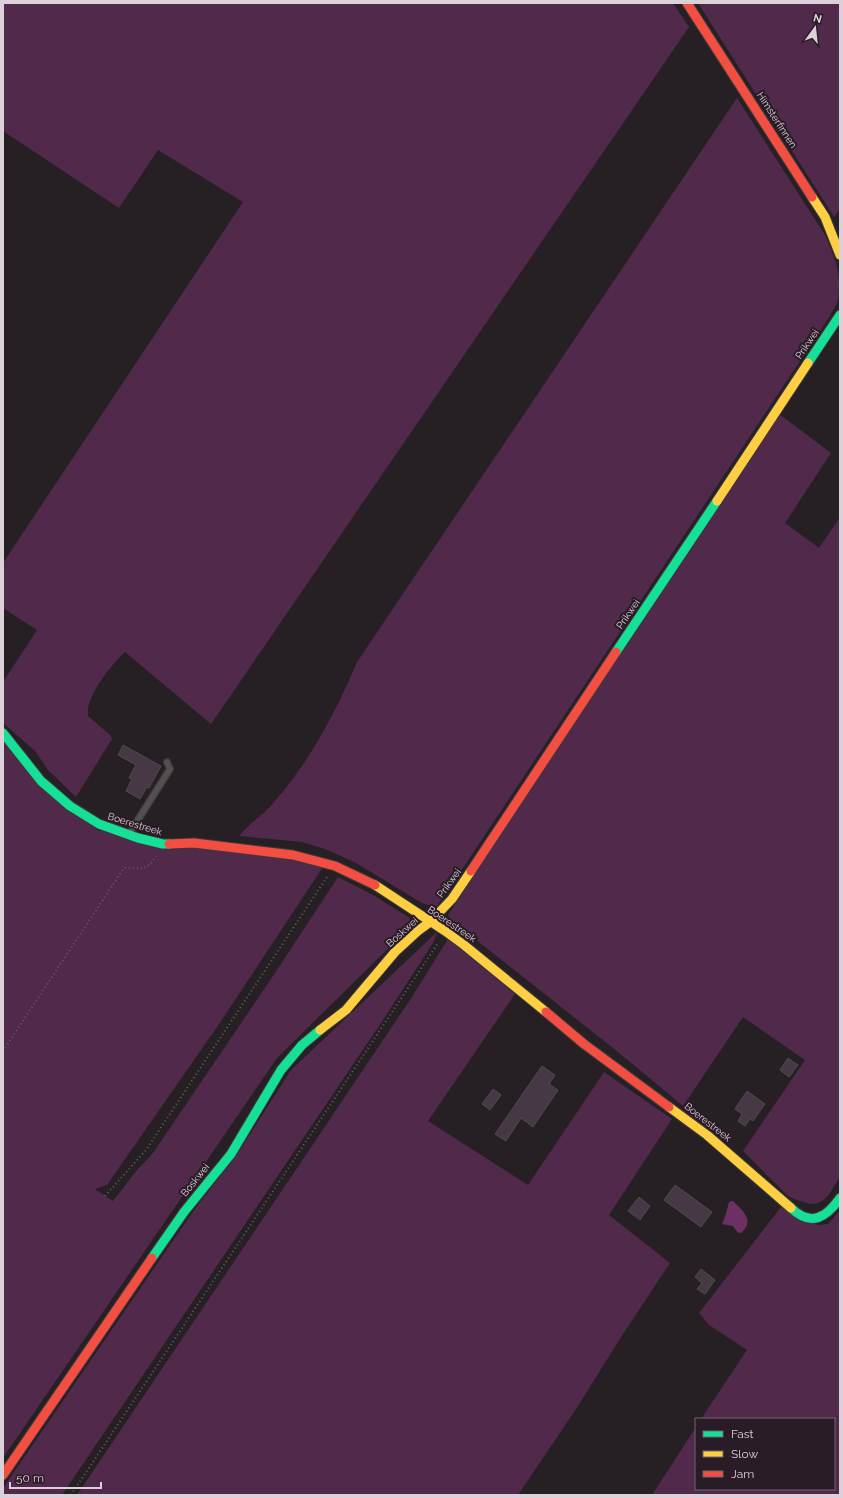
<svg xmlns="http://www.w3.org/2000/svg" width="843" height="1498" font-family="Raleway,sans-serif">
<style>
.green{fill:#51294a}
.water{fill:#6d3062}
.building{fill:#463844;stroke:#504a4e}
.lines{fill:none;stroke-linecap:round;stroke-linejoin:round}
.lane-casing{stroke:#3f3a3d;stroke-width:8}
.fast-casing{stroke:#3f3a3d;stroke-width:11}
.slow-casing{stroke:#3f3a3d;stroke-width:11}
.jam-casing{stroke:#3f3a3d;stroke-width:11}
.path{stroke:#625e61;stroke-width:2;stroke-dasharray:1 3;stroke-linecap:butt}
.lane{stroke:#535052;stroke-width:5.5}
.fast{stroke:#16e098;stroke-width:9}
.slow{stroke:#ffcf43;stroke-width:9}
.jam{stroke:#f24e42;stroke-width:9}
.labels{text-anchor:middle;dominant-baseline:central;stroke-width:4;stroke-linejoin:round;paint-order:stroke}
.street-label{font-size:10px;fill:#dcd1d9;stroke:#2a1c27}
</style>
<rect width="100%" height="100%" fill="#262025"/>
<path class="green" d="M3 3H673L689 27 211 724 125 652C111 665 85 697 88 716L110 735 112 739 76 797 48 770 35 751 3 723V682L37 630 3 608V563L243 202 158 150 119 208 3 131Z
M698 3H840V209L834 217Z
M737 98 825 235C834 255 843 277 838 299 837 305 832 311 830 316L445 895 436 907 422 903 356 863 325 849 302 842 239 836C249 823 264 815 274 802 310 761 336 712 357 662Z
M779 414 831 453 785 523 819 548 840 517V1177C831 1190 825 1208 807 1203 799 1201 793 1199 787 1195L743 1151 805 1060 743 1017 683 1106 618 1052 451 920 448 915Z
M3 738 97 830 325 864 217 1027 107 1185 95 1189 113 1201 137 1170 153 1153 275 973 338 877 373 895 410 918V927L277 1058 3 1458Z
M438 931 433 943 379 1026 62 1495H3V1488L194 1210 236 1156 291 1070Z
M448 939 515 994 428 1121 528 1185 604 1072 672 1119 609 1215 670 1263 623 1334 578 1406 518 1495H77L412 997Z
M781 1207 818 1225 828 1224 840 1210V1495H652L696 1427V1489H834V1419H701L747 1350 709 1325 699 1313Z"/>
<path class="water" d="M733 1201C742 1210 756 1221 741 1233L737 1232 733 1226 722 1224 726 1214 729 1202Z"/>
<path class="building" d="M123 745 161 766 149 788 147 787 140 799 126 791 132 779 129 778 136 765 118 755Z
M788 1058 798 1065 789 1077 780 1070Z
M542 1066 555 1075 549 1084 558 1090 533 1127 521 1118 506 1141 495 1134Z
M493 1089 501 1095 490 1110 482 1104Z
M747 1091 765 1104 753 1121 750 1119 745 1126 738 1121 742 1114 735 1109Z
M675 1185 712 1212 701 1227 664 1200Z
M639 1197 650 1206 640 1220 628 1211Z
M701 1269 715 1280 705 1294 697 1289 702 1283 695 1277Z"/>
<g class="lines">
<g class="lane-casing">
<path id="lane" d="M129 834 170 769 167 762"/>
</g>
<g class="fast-casing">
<path id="fast" d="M808 363 840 315
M616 652 717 501
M3 733 41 781 70 806 99 824 138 838 163 844H169
M791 1208C811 1227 826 1218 840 1198
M152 1258 184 1212 231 1154 281 1070 302 1045 320 1030"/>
</g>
<g class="slow-casing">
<path id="slow" d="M812 197 825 217 840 255
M717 501 808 363
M375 885 445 931 464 945 546 1012
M320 1030 346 1010 395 952 419 930 430 922 452 899 471 871
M669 1107 707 1135 791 1208"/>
</g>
<g class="jam-casing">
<path id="jam" d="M687 3 812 197
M169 844 194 843 293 855 335 866 375 885
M471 871 616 652
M546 1012 584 1044 669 1107
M3 1475 152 1258"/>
</g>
<path class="path" d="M3 1051 124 868C142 868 146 872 156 856
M105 1196 146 1150 327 877
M71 1495 438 943"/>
<use href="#lane" class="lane"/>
<use href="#fast" class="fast"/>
<use href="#slow" class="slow"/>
<use href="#jam" class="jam"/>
</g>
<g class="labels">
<g class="street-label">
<text transform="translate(777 120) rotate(57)">Himsterfinnen</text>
<text transform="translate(807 344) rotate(-56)">Prikwei</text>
<text transform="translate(628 614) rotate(-56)">Prikwei</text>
<text transform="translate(135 824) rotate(17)">Boerestreek</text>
<text transform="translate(449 883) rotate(-54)">Prikwei</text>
<text transform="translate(452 924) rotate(34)">Boerestreek</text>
<text transform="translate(402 932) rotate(-42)">Boskwei</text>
<text transform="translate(708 1122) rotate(38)">Boerestreek</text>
<text transform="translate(195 1180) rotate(-51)">Boskwei</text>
</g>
</g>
<rect width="843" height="1498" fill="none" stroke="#dcd1d9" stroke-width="8"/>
<rect x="695" y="1418" width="140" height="72" fill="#2a1c27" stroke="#71646e"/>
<rect x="703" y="1431" width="20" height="6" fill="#16e098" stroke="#71646e"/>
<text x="731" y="1438" font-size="12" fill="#dcd1d9">Fast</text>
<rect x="703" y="1451" width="20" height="6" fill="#ffcf43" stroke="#71646e"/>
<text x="731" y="1458" font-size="12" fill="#dcd1d9">Slow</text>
<rect x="703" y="1471" width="20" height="6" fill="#f24e42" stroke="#71646e"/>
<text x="731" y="1478" font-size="12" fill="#dcd1d9">Jam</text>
<g transform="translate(815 28) rotate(15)" stroke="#2a1c27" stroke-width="3" paint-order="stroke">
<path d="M0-3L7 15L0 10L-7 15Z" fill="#dcd1d9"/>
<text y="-6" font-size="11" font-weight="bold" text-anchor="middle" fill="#dcd1d9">N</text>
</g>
<path d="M10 1482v6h91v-6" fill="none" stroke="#dcd1d9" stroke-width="2"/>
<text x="16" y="1482" font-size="12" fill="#dcd1d9" stroke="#2a1c27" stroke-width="3" paint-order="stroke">50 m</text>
</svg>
